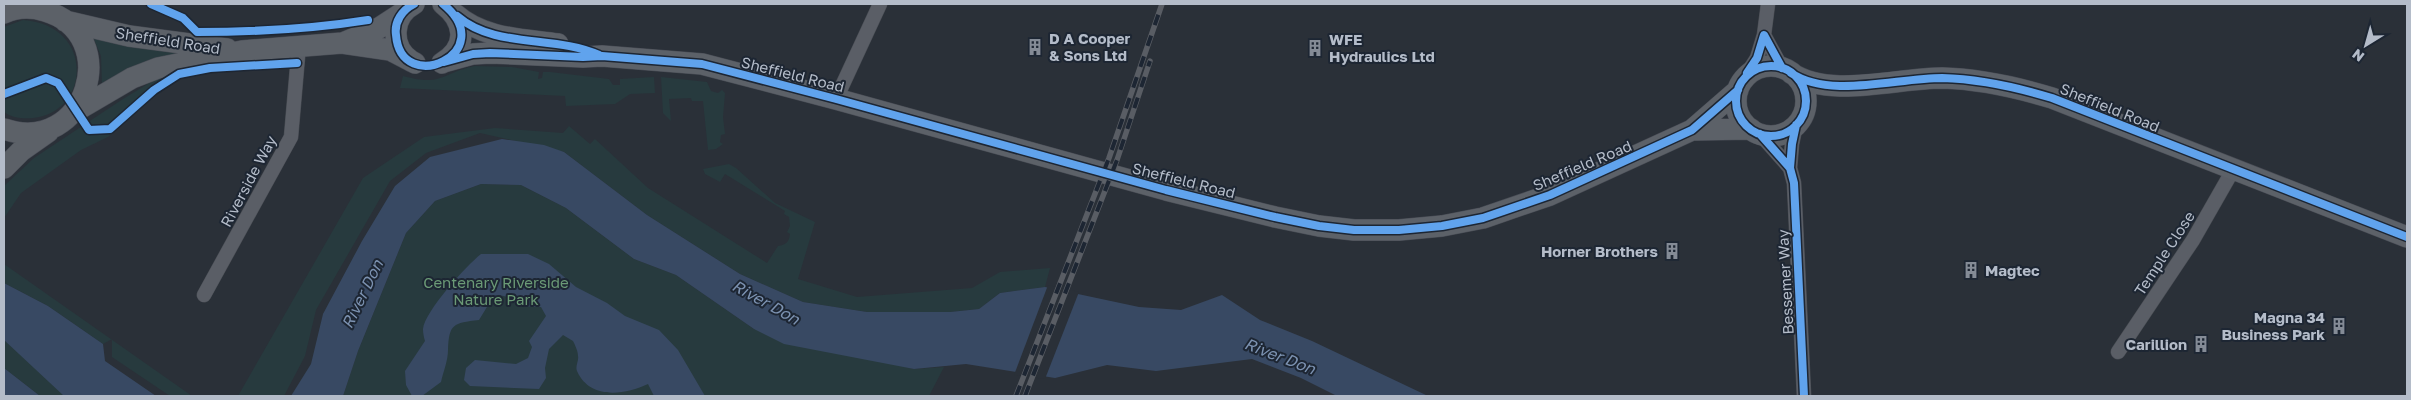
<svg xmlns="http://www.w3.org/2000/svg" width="2411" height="400" font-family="'Golos Text',sans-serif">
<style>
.green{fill:#273a3e}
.water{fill:#384963}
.pier{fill:#2a3038}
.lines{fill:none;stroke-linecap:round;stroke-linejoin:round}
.minor-casing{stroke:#484c53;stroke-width:15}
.primary-casing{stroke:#484c55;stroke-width:22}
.minor{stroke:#5a5e66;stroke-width:14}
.primary{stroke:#5c6168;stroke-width:21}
.rail-casing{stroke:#595d64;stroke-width:5.5}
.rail{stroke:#1d2633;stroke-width:4;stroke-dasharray:11;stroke-linecap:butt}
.cycleway-casing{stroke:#1d2633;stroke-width:11}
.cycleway{stroke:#60a3ed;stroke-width:8}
.labels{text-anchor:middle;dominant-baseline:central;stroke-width:4;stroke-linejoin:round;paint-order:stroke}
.poi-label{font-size:15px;font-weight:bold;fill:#b4bcc9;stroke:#1d2633;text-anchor:start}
.street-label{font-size:15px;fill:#b4bcc9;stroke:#1d2633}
.park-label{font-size:15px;fill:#6b9a76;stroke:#1d2633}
.water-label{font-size:16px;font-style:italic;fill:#7c92b1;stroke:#1d2633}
</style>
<rect width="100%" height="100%" fill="#2a3038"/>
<path class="green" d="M23 20C95 25 91 112 33 118 23 119 12 118 4 112V27Z
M93 37 195 54 165 56 130 70 102 85 101 56Z
M475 66 512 67 539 72 538 79 542 78 543 72H550L609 79 613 85H620V79L654 77 655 93 630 94 615 104 566 106 565 96 400 88 403 76C443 87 441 73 475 66Z
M182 71 183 77 159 91 108 137 81 150 21 193 4 218V186L34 158 123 99 156 79Z
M661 77 707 82 711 91 718 93 722 90 725 93 723 117 725 134 721 135 720 142 723 144 716 149 708 150 703 101H692L691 98 669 99 671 121 663 113Z
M569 126 590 144 595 139 648 188 767 263 778 246C786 245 789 242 790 234L787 232 790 226 789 217 784 214 785 211 725 174 720 182 705 174 703 169 729 164 736 168 775 203 815 222 798 279 857 297 972 288 1000 272 1050 268 1045 287 1000 293 979 309 950 312H867L803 302 740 274 647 215 564 152 480 133 426 153 390 181 316 310 305 356 284 396H238L363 178 424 137 495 128 563 133Z
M481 184 521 185 566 208 634 259 676 275 754 329 914 369 944 367 929 396H343L358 351 406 233 435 201Z
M4 264 192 396H170L112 357V339L103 344 48 306 4 283Z
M4 340 7 342 65 396H40L4 368Z"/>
<path class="water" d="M502 139 544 145 564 152 647 215 740 274 803 302 867 312H950L979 309 1000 293 1045 287 1139 307 1181 310 1222 295 1260 320 1312 341 1428 396H1337L1301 378 1252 359 1156 371 1107 365 1055 378 966 364 914 369 784 344 754 329 676 275 634 259 566 208 521 185 481 184 435 201 406 233 358 351 343 396H291L311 364 323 314 362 241 395 186 430 157Z
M481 254H528L549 264 576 287 607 303 625 316 659 330 678 350 705 396H654L648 384C624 395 590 400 577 371 575 366 579 361 578 356 578 351 575 345 573 341L563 335 549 349 545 368 546 378 539 389 470 386 464 380 466 368 475 360 516 364 528 358 532 347 529 341 546 316 541 307 518 306 508 297 499 295 490 302 479 320C453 323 449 324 448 350 448 361 443 372 441 382L422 396H412L406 385 405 371 425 341C424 338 423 333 423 329 425 311 466 266 481 254Z
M4 283 48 306 103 344 105 361 156 396H64L4 340Z
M4 368 40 396H4Z"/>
<path class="pier" d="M1048 285 1079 292 1045 379 1014 375Z"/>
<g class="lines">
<g class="minor-casing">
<path id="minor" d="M1764 35 1768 4
M1743 80 1757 58 1764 35 1782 68
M836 99 880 4
M1760 134 1790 168 1792 144 1796 125
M1790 168 1794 183 1804 396
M204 295 291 137 299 45
M2118 352 2193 240 2233 170"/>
</g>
<g class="primary-casing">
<path id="primary" d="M4 13C17 7 32 7 45 11 124 34 87 157 4 129
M455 14C483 39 523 39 558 44
M65 21 129 36 227 49
M343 43 379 28 402 13
M411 61C390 47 391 16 414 4
M444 62 473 54 490 53 583 57 602 56 702 64 836 99 1166 190 1275 217 1319 226 1354 230H1399L1442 226 1483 218 1550 195 1692 130 1738 90
M442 63C469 47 465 21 443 4
M1736 101a35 35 0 1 1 70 0a35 35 0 1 1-70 0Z
M1791 73C1830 99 1896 78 1942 78 1979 79 2016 87 2052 98L2407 237
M74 112 132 78 158 68 242 51 342 43 390 50 415 63
M1692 130 1751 129
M4 168 21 151 48 132"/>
</g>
<use href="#minor" class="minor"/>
<use href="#primary" class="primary"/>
<g class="rail-casing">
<path id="rail" d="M1016 396 1109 158 1162 4
M1025 396 1117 160 1150 61"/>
</g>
<use href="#rail" class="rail"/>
<g class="cycleway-casing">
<path id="cycleway" d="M151 4 183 18 197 32C254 32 312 29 368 20
M414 4C402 10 394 22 396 35 401 98 502 52 443 4
M457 16C495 49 555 35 599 55
M444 62 473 54 490 53 583 57 602 56 702 64 836 99 1166 190 1275 217 1319 226 1354 230H1399L1442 226 1483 218 1550 195 1692 130 1738 90
M1736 101a35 35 0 1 1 70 0a35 35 0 1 1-70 0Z
M1747 73 1757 58 1764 35 1782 68
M1791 73C1830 99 1896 78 1942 78 1979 79 2016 87 2052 98L2407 237
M4 94 46 78 58 83 89 130 110 129 154 90 179 74 210 68 297 63
M1760 134 1790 168 1792 144 1796 125
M1790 168 1794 183 1804 396"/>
</g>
<use href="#cycleway" class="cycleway"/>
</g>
<defs>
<g id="building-bare" transform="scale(1.35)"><path d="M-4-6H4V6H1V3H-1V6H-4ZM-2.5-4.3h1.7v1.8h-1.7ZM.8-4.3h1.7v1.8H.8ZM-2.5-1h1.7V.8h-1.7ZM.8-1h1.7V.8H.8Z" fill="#848b96" stroke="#1d2633" stroke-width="2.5" paint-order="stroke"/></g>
</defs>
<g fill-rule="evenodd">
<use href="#building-bare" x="1035" y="47"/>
<use href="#building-bare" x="1315" y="48"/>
<use href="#building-bare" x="1672" y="251"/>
<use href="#building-bare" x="1971" y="270"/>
<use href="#building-bare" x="2339" y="326"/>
<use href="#building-bare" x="2201" y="344"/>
</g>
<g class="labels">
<g class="poi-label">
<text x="1049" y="38">D A Cooper<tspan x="1049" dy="17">&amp; Sons Ltd</tspan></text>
<text x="1329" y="39">WFE<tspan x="1329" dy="17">Hydraulics Ltd</tspan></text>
<text x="1658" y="251" text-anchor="end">Horner Brothers</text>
<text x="1985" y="270">Magtec</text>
<text x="2325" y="317" text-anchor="end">Magna 34<tspan x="2325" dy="17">Business Park</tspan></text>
<text x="2187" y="344" text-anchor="end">Carillion</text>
</g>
<g class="street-label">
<text transform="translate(168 40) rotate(9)">Sheffield Road</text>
<text transform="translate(793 74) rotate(14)">Sheffield Road</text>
<text transform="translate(2110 107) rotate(22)">Sheffield Road</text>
<text transform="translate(1582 165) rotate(-23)">Sheffield Road</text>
<text transform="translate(1184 180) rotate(14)">Sheffield Road</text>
<text transform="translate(248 181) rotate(-62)">Riverside Way</text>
<text transform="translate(2164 253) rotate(-57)">Temple Close</text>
<text transform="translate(1785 282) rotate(-93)">Bessemer Way</text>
</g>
<g class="park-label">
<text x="496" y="282">Centenary Riverside<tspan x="496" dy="17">Nature Park</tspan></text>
</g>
<g class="water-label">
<text transform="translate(362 294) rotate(-64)">River Don</text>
<text transform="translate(766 302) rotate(29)">River Don</text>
<text transform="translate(1280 356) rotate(21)">River Don</text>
</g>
</g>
<rect width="2411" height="400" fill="none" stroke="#b4bcc9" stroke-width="10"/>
<g transform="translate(2366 45) rotate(217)" stroke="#1d2633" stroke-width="4" paint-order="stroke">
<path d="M0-4L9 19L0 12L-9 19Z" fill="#b4bcc9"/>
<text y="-8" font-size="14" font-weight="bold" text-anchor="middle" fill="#b4bcc9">N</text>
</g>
</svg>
